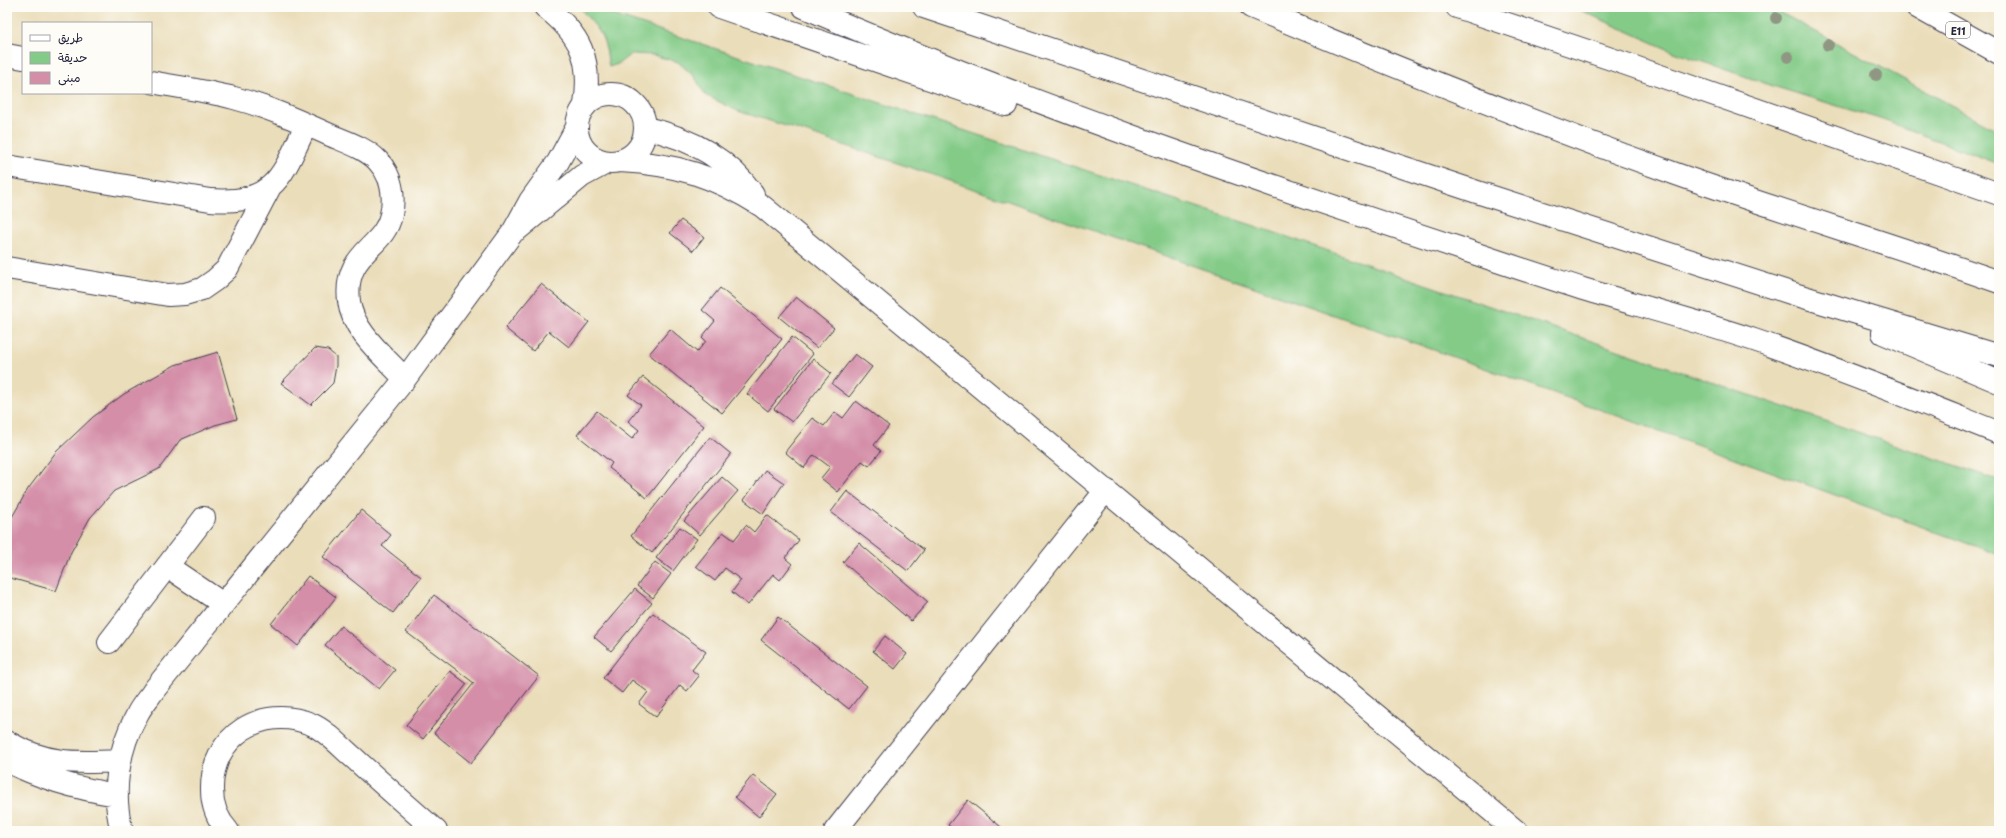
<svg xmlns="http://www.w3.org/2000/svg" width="2006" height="838" font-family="'Playpen Sans','Playpen Sans Arabic',sans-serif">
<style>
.green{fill:#83cb87;stroke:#527661}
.building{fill:#d48ea8}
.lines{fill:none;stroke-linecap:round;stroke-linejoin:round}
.minor-casing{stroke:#403e4e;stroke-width:24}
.major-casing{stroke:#403e4e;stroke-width:24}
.highway-casing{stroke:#403e4e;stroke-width:24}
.minor{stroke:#fff;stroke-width:22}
.major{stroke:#fff;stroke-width:22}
.highway{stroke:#fff;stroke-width:22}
.tree{fill:#8f9783}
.labels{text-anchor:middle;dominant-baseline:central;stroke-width:3.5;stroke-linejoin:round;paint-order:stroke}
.shield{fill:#fdfcf7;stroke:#646373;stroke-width:1}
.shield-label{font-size:10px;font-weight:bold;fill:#22223b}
</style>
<rect width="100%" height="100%" fill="#fdfcf7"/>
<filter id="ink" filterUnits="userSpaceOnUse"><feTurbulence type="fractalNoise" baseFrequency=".025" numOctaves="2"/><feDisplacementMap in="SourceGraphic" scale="8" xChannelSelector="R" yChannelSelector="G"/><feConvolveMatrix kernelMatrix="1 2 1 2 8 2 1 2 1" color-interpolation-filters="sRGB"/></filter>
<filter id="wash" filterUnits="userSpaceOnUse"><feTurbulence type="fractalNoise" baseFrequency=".012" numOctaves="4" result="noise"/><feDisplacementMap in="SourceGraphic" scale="16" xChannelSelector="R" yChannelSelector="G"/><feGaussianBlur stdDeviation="0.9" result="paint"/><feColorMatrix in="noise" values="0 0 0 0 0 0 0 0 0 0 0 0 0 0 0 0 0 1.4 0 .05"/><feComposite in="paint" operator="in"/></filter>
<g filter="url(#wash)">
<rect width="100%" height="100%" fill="#eaddb9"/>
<path class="green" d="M579 7H589L1270 231 1992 478 1999 481V555L1682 439 1420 345 945 179 802 131 738 111 705 95 695 77 678 62 653 55 631 54 618 64 609 67C604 32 601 33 579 7Z
M1573 7H1770L1999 131V164L1883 120 1776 87 1674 52Z"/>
<g id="blocks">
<path class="building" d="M681 220 704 237 693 251 670 233Z
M541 284 589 322 569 347 549 331 533 351 505 328Z
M720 288 782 339 722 413 649 354 670 329 697 352 706 341 702 337 715 321 702 310Z
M796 297 834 328 817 348 779 317Z
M792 337 813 354 768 411 747 394Z
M315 348 328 350 336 357V366L333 383 311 405 281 383Z
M218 352 237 419 215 425 180 440 159 469 114 491 90 518 71 552 56 591 7 577V526L28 489 56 452 93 417 124 394 175 365Z
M855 354 872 367 849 397 832 384Z
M813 359 831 373 792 422 774 409Z
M643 377 704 426 647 498 609 468 612 463 577 435 597 411 632 439 639 430 628 421 641 405 628 395Z
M856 401 889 426 874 445 881 451 869 466 862 461 838 492 821 478 830 467 814 455 804 468 785 452 812 418 824 426 835 412 843 418Z
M710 437 731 454 652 553 631 536Z
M765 470 784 483 763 514 744 500Z
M722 477 738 491 700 535 684 521Z
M847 491 924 550 908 571 831 512Z
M361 510 391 535 382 546 421 577 393 613 323 557Z
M767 515 799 540 785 558 792 564 780 580 773 574 748 605 732 592 741 580 725 568 715 581 696 566 723 532 734 540 746 525 754 532Z
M680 527 697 539 673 571 656 558Z
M859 543 928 602 911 621 843 562Z
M655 562 671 574 653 598 637 586Z
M308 576 336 597 298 646 271 624Z
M635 589 652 603 611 651 594 637Z
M434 595 539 676 471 763 434 733 474 683 406 632Z
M653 613 706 652 692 670 699 676 687 691 680 685 656 717 639 704 648 692 632 680 622 693 603 678Z
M778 617 867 686 849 709 761 640Z
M341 626 395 670 379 689 325 645Z
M885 636 907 654 895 669 873 651Z
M450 671 467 684 423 739 406 725Z
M753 775 777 794 759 817 735 797Z
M968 800 1006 831H955L948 825Z"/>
</g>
</g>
<g filter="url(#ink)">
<use href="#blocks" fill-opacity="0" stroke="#403e4e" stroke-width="1"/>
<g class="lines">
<g class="minor-casing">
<path id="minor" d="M7 55 23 58
M151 82C179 87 207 91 234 98 268 107 299 121 330 135 346 142 366 148 378 161 392 176 395 196 391 215 384 249 343 252 349 301 352 331 386 358 405 379
M577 128a34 34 0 1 1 68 0a34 34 0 1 1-68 0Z
M646 128C689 138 727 157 753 194
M620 161C677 164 714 176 762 206L1516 831
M7 166 210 200C275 205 282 176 306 125
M518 229 582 176 608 162
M7 268 168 295 185 294 202 289 215 280 227 269 270 187
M167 566 223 604
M109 642 204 518
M7 742C47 765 75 763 120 761
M7 761C42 779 79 789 117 795
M122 831C111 794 118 749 137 715 141 706 149 698 154 690L405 379 513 232 530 201 558 162 577 127
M228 831C218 820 212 805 212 790 211 736 262 704 311 724 327 731 341 747 354 758 381 783 409 807 436 831
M835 831 1106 490"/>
</g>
<g class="major-casing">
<path id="major" d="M545 7C581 35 592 59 585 105"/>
</g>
<g class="highway-casing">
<path id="highway" d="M719 7 1006 105
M804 7C1019 100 1240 176 1462 249 1502 263 1543 276 1583 289 1640 306 1698 321 1754 340 1837 368 1918 401 1999 433
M924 7 1477 192 1794 294 1999 356
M1251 7C1392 66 1533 123 1676 174 1783 212 1892 244 1999 282
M1457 7 1626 64 1999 194
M1917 7 1999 53
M1883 333 1999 382"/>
</g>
<use href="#minor" class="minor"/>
<use href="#major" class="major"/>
<use href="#highway" class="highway"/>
</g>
<g class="tree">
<circle cx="1776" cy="18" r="6"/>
<circle cx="1828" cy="45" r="6"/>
<circle cx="1788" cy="57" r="6"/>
<circle cx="1876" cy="75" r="6"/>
</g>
</g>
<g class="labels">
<rect class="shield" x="1946" y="22" width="24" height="16" rx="3"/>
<g class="shield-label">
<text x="1958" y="30">E11</text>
</g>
</g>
<rect width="2006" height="838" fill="none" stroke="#fdfcf7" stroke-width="24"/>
<rect x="22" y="22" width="130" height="72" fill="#fdfcf7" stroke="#a5a5ac"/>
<rect x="30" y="35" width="20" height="6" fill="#ffffff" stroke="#a5a5ac"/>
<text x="58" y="42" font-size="12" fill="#22223b">طريق</text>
<rect x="30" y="52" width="20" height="12" fill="#83cb87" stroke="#a5a5ac"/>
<text x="58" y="62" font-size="12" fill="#22223b">حديقة</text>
<rect x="30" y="72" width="20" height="12" fill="#d48ea8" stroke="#a5a5ac"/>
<text x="58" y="82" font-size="12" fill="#22223b">مبنى</text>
</svg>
